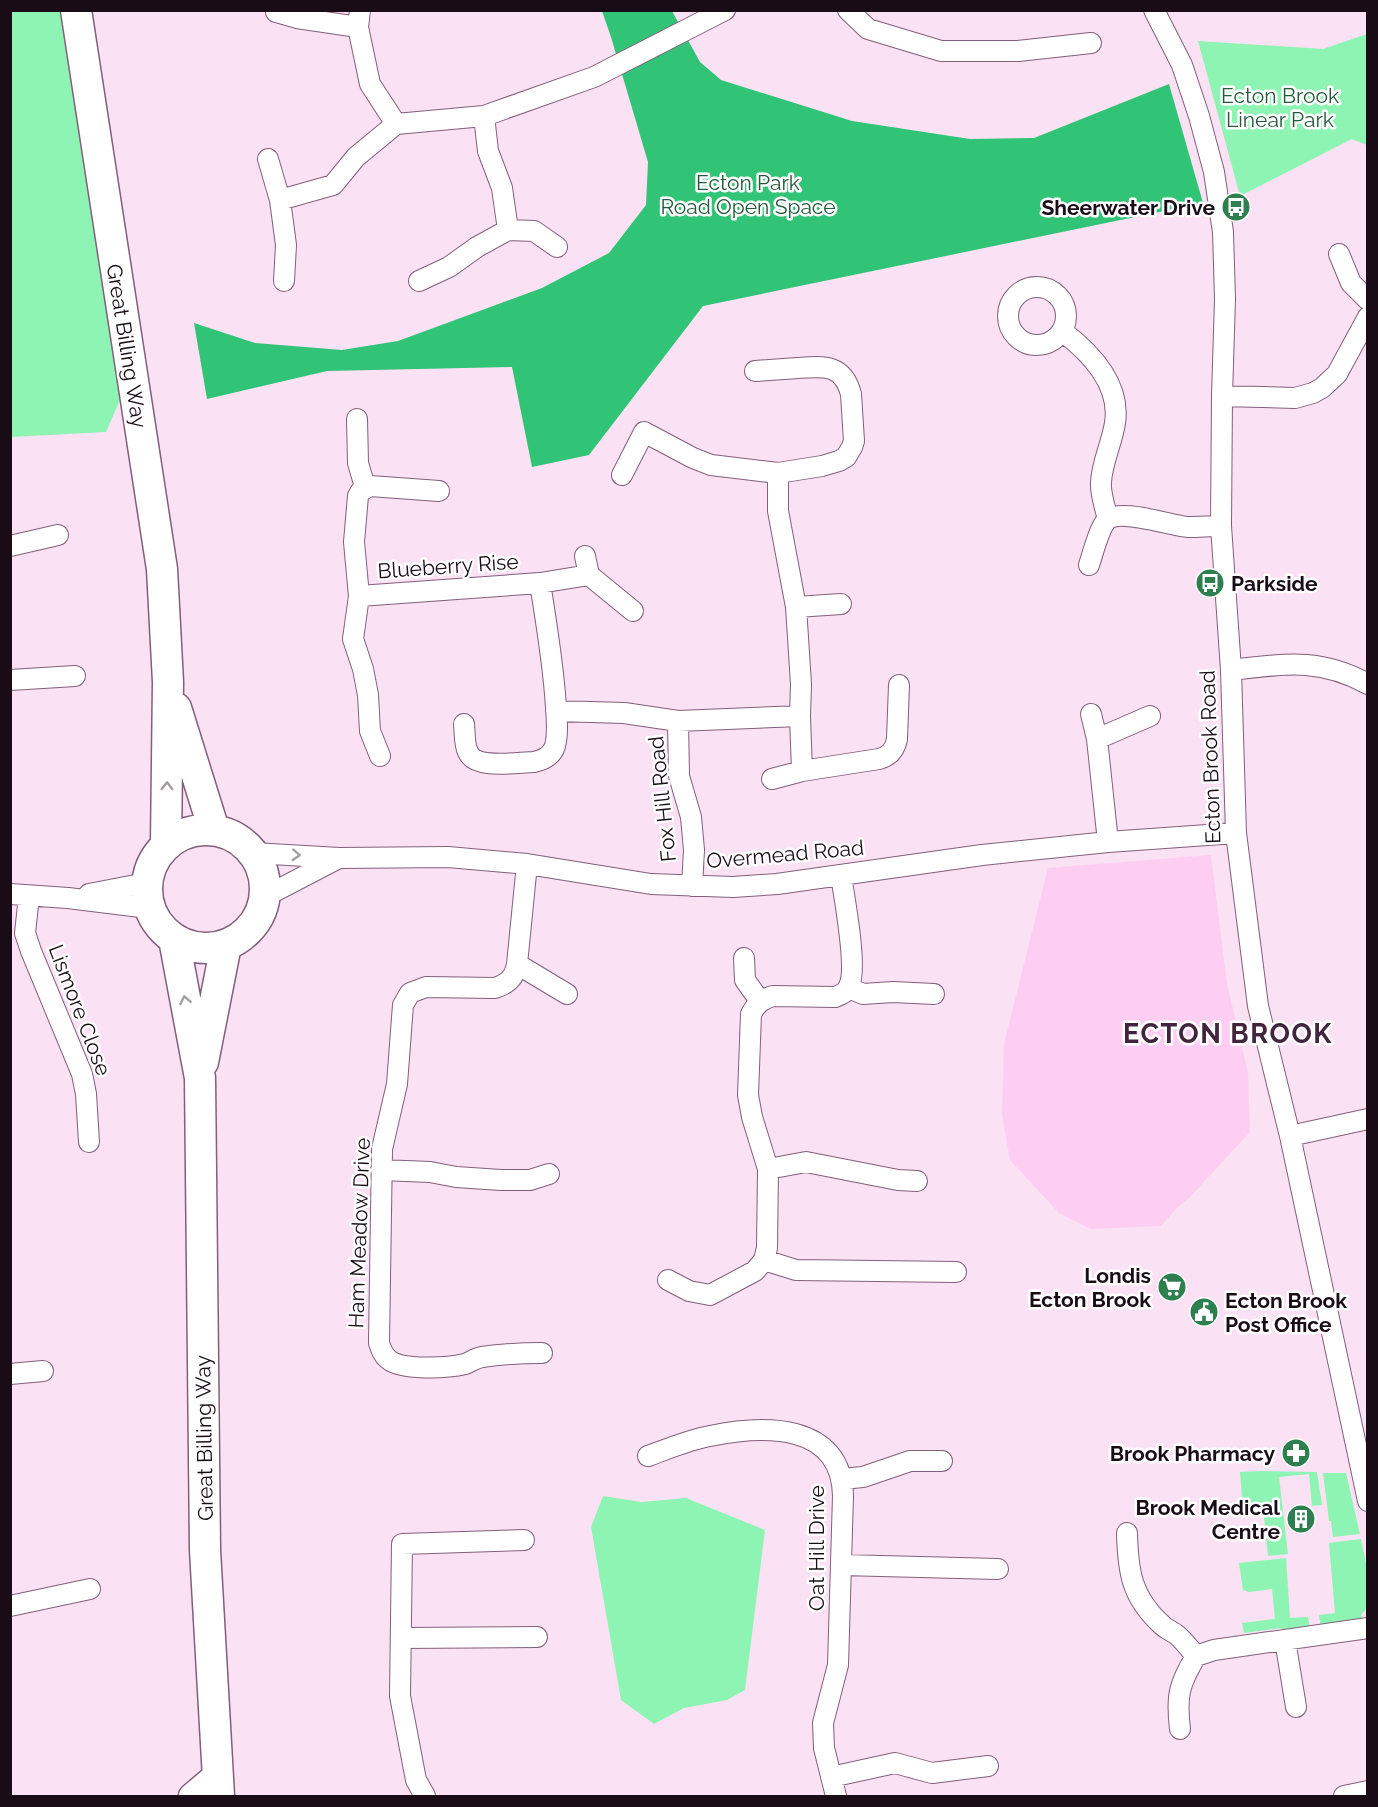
<svg xmlns="http://www.w3.org/2000/svg" width="1378" height="1807" font-family="Raleway,sans-serif">
<style>
.built{fill:#fecef2}
.green{fill:#8ef4b3}
.forest{fill:#31c376}
.lines{fill:none;stroke-linecap:round;stroke-linejoin:round}
.minor-casing{stroke:#835f7b;stroke-width:22}
.tertiary-casing{stroke:#835f7b;stroke-width:27}
.primary-casing{stroke:#835f7b;stroke-width:33}
.minor{stroke:#fff;stroke-width:20}
.tertiary{stroke:#fff;stroke-width:24}
.primary{stroke:#fff;stroke-width:30}
.oneway{stroke:#a39ea2}
.labels{text-anchor:middle;dominant-baseline:central;stroke-width:5;stroke-linejoin:round;paint-order:stroke}
.park-label{font-size:21px;fill:#24593a;stroke:#fff}
.poi-label{font-size:21px;font-weight:bold;fill:#1a0c17;stroke:#fff;text-anchor:end}
.street-label{font-size:21px;fill:#1a0c17;stroke:#fff}
.district-label{font-size:27px;font-weight:bold;letter-spacing:1.5px;fill:#43243d;stroke:#fff}
</style>
<rect width="100%" height="100%" fill="#fae1f4"/>
<path class="built" d="M1211 855 1227 984 1248 1073 1250 1132 1190 1197 1177 1208 1161 1226 1091 1229 1059 1213 1010 1160 1002 1114 1004 1044 1048 868Z"/>
<path class="green" d="M11 10 60 11 120 400 106 432 11 437Z
M1367 34V145L1352 139 1240 196 1198 41 1323 49Z
M1260 1471 1317 1472 1322 1505 1312 1506 1309 1474 1279 1477 1288 1554 1268 1556 1263 1507 1243 1509 1240 1472Z
M1323 1473H1346L1360 1534 1333 1537 1331 1521H1329Z
M603 1496 641 1502 686 1498 765 1530 745 1690 727 1700 684 1708 654 1724 621 1700 591 1527Z
M1361 1539 1368 1574 1367 1608 1361 1615 1363 1619 1323 1627 1320 1623 1319 1615 1335 1613 1329 1543Z
M1286 1558 1290 1618 1308 1617 1310 1629 1283 1632 1282 1628 1244 1633 1242 1623 1275 1619 1272 1589 1249 1592 1243 1590 1239 1563Z"/>
<path class="forest" d="M602 11H672L700 62 721 80 852 121 970 139 1034 138 1169 84 1203 203 703 306 589 455 532 467 512 367 327 371 207 399 194 323 255 343 342 350 398 341 542 288 609 253 646 205 648 162 611 37Z"/>
<g class="lines">
<g class="minor-casing">
<path id="minor" d="M360 10 358 27 370 84 396 124
M848 10 868 29 941 51H1018L1091 43
M1154 10 1182 65 1199 116 1214 172 1223 232 1225 299 1222 396 1221 526 1231 670 1236 833 1258 1006 1290 1136 1368 1501
M276 12 297 18 358 27
M484 116 488 151 502 188 508 230
M396 124 484 116 594 77 725 10
M268 159 280 200 286 245 284 281
M280 200 333 185 356 157 396 124
M1339 254 1351 283 1368 300
M419 281 449 267 477 247 508 230 534 231 557 247
M1008 316a29 29 0 1 1 58 0a29 29 0 1 1-58 0Z
M1062 331C1091 353 1121 384 1115 423 1112 443 1102 462 1101 482 1100 494 1105 507 1108 519
M1222 396 1295 398 1313 393 1322 388 1337 374 1368 317
M357 419 358 463 365 487
M778 473V511L796 607 801 684 800 716 802 771
M622 475 644 432 693 458 711 465 778 473 822 466 839 461 846 457 852 447 854 441 851 394C843 364 824 366 798 368 784 369 769 370 755 371
M10 546 58 535
M585 556 589 575 633 611
M1089 565C1093 553 1099 529 1106 521 1118 507 1171 526 1188 527 1199 527 1210 526 1221 526
M359 596 540 583 589 575
M796 607 841 604
M1231 670C1284 664 1319 657 1368 684
M10 680 75 676
M556 711 624 713 678 721 800 716
M1091 714 1097 739
M678 721 679 776 691 817 694 850 692 886
M464 724C465 733 464 744 468 752 475 770 518 762 534 762 543 760 552 756 555 746 559 732 556 709 555 694 552 657 546 620 540 583
M380 756 370 731 368 695 363 669 353 639 359 596 354 542 358 496 361 491 370 486 439 491
M772 779 802 771 879 759C890 756 895 750 897 739L899 685
M1108 842 1097 739 1150 716
M253 853 339 858 448 857 527 864 651 884 733 887 777 884 982 855 1108 842 1236 833
M527 864 517 964C515 977 508 984 495 988L426 987 410 993 403 1005 397 1084 382 1149 379 1343C381 1349 383 1355 388 1359 401 1371 448 1368 465 1364 471 1362 475 1358 482 1357 502 1354 522 1353 542 1353
M10 894 68 898 149 908
M89 894 146 883
M29 896 25 933 31 951 82 1074 86 1094 89 1142
M264 897 339 858
M744 958 745 980 760 1001
M517 964 567 994
M849 988 863 994 893 992 934 994
M1290 1136 1368 1119
M768 1169 806 1162 898 1180 917 1181
M381 1170 430 1172 456 1177 501 1180H530L549 1174
M764 1260 796 1270 956 1272
M668 1280 689 1291 710 1295 755 1271 764 1260 767 1248 768 1169 752 1117 748 1095 751 1014C756 1004 762 999 773 996L835 997C841 995 847 992 849 986 858 968 844 897 841 875
M10 1374 43 1371
M648 1456C668 1449 688 1440 710 1436 763 1425 842 1422 843 1496L838 1665 823 1723 824 1748 836 1796
M842 1479 863 1477 910 1461H942
M1127 1533C1128 1571 1131 1597 1162 1625 1166 1629 1172 1631 1177 1635 1184 1641 1190 1649 1196 1656
M842 1565 998 1569
M10 1606 90 1589
M401 1638 537 1637
M1285 1640 1296 1707
M1180 1729C1176 1696 1179 1684 1196 1656L1214 1650 1368 1628
M831 1777 895 1763 932 1773 988 1766
M425 1796 416 1780 400 1696 402 1544 524 1540
M1344 1796 1368 1791"/>
</g>
<g class="tertiary-casing">
<path id="tertiary" d="M191 1796 217 1774"/>
</g>
<g class="primary-casing">
<path id="primary" d="M76 10 162 569 168 682 166 844
M176 708 214 830
M147 889a59 59 0 1 1 118 0a59 59 0 1 1-118 0Z
M174 939 200 1078 205 1550 219 1796
M203 1062 226 945"/>
</g>
<use href="#minor" class="minor"/>
<use href="#tertiary" class="tertiary"/>
<use href="#primary" class="primary"/>
</g>
<defs><path id="oneway-chevron" d="M-2-3.5L2.5 0L-2 3.5" fill="none" stroke-width="1.6" stroke-linecap="round" stroke-linejoin="round" transform="scale(1.5)"/></defs>
<g class="oneway">
<use href="#oneway-chevron" transform="translate(167 786) rotate(-89)"/>
<use href="#oneway-chevron" transform="translate(296 855) rotate(3)"/>
<use href="#oneway-chevron" transform="translate(185 1000) rotate(-101)"/>
</g>
<defs>
<g id="bus-disc" transform="scale(1.5)"><circle r="9.5" fill="#2e7f50" stroke="#fff"/><path d="M-5-6H5V4H4V6H2V4H-2V6H-4V4H-5ZM-3.5-4V0h7V-4ZM-3.5 1.2v1.5H-2V1.2ZM2 1.2v1.5H3.5V1.2Z" fill="#fff"/></g>
<g id="supermarket-disc" transform="scale(1.5)"><circle r="9.5" fill="#2e7f50" stroke="#fff"/><path d="M-6-5.5h2.5l.6 2H6L4.5 2H-2.5L-4.4-4H-6ZM-1.5 3.2a1.3 1.3 0 1 0 .1 0ZM3 3.2a1.3 1.3 0 1 0 .1 0Z" fill="#fff"/></g>
<g id="civic-disc" transform="scale(1.5)"><circle r="9.5" fill="#2e7f50" stroke="#fff"/><path d="M-.6-6.5H3V-4.5H.6V-3L4-1V1h2V6H-6V1h2V-1L-.6-3ZM-1.2 2.5V6h2.4V2.5Z" fill="#fff"/></g>
<g id="pharmacy-disc" transform="scale(1.5)"><circle r="9.5" fill="#2e7f50" stroke="#fff"/><path d="M-2-6h4v4h4v4h-4v4h-4v-4h-4v-4h4Z" fill="#fff"/></g>
<g id="building-disc" transform="scale(1.5)"><circle r="9.5" fill="#2e7f50" stroke="#fff"/><path d="M-4-6H4V6H1V3H-1V6H-4ZM-2.5-4.3h1.7v1.8h-1.7ZM.8-4.3h1.7v1.8H.8ZM-2.5-1h1.7V.8h-1.7ZM.8-1h1.7V.8H.8Z" fill="#fff"/></g>
</defs>
<g fill-rule="evenodd">
<use href="#bus-disc" x="1236" y="207"/>
<use href="#bus-disc" x="1210" y="583"/>
<use href="#supermarket-disc" x="1172" y="1287"/>
<use href="#civic-disc" x="1204" y="1312"/>
<use href="#pharmacy-disc" x="1296" y="1453"/>
<use href="#building-disc" x="1301" y="1519"/>
</g>
<g class="labels">
<g class="park-label">
<text x="1280" y="95">Ecton Brook<tspan x="1280" dy="24">Linear Park</tspan></text>
<text x="748" y="182">Ecton Park<tspan x="748" dy="24">Road Open Space</tspan></text>
</g>
<g class="poi-label">
<text x="1215" y="207">Sheerwater Drive</text>
<text x="1231" y="583" text-anchor="start">Parkside</text>
<text x="1151" y="1275">Londis<tspan x="1151" dy="24">Ecton Brook</tspan></text>
<text x="1225" y="1300" text-anchor="start">Ecton Brook<tspan x="1225" dy="24">Post Office</tspan></text>
<text x="1275" y="1453">Brook Pharmacy</text>
<text x="1280" y="1507">Brook Medical<tspan x="1280" dy="24">Centre</tspan></text>
</g>
<g class="street-label">
<text transform="translate(127 346) rotate(81)">Great Billing Way</text>
<text transform="translate(448 566) rotate(-4)">Blueberry Rise</text>
<text transform="translate(1210 757) rotate(-92)">Ecton Brook Road</text>
<text transform="translate(662 799) rotate(-96)">Fox Hill Road</text>
<text transform="translate(785 854) rotate(-5)">Overmead Road</text>
<text transform="translate(80 1010) rotate(69)">Lismore Close</text>
<text transform="translate(359 1233) rotate(-88)">Ham Meadow Drive</text>
<text transform="translate(204 1438) rotate(-91)">Great Billing Way</text>
<text transform="translate(816 1548) rotate(-90)">Oat Hill Drive</text>
</g>
<g class="district-label">
<text x="1228" y="1033">ECTON BROOK</text>
</g>
</g>
<rect width="1378" height="1807" fill="none" stroke="#1a0c17" stroke-width="24"/>
</svg>
